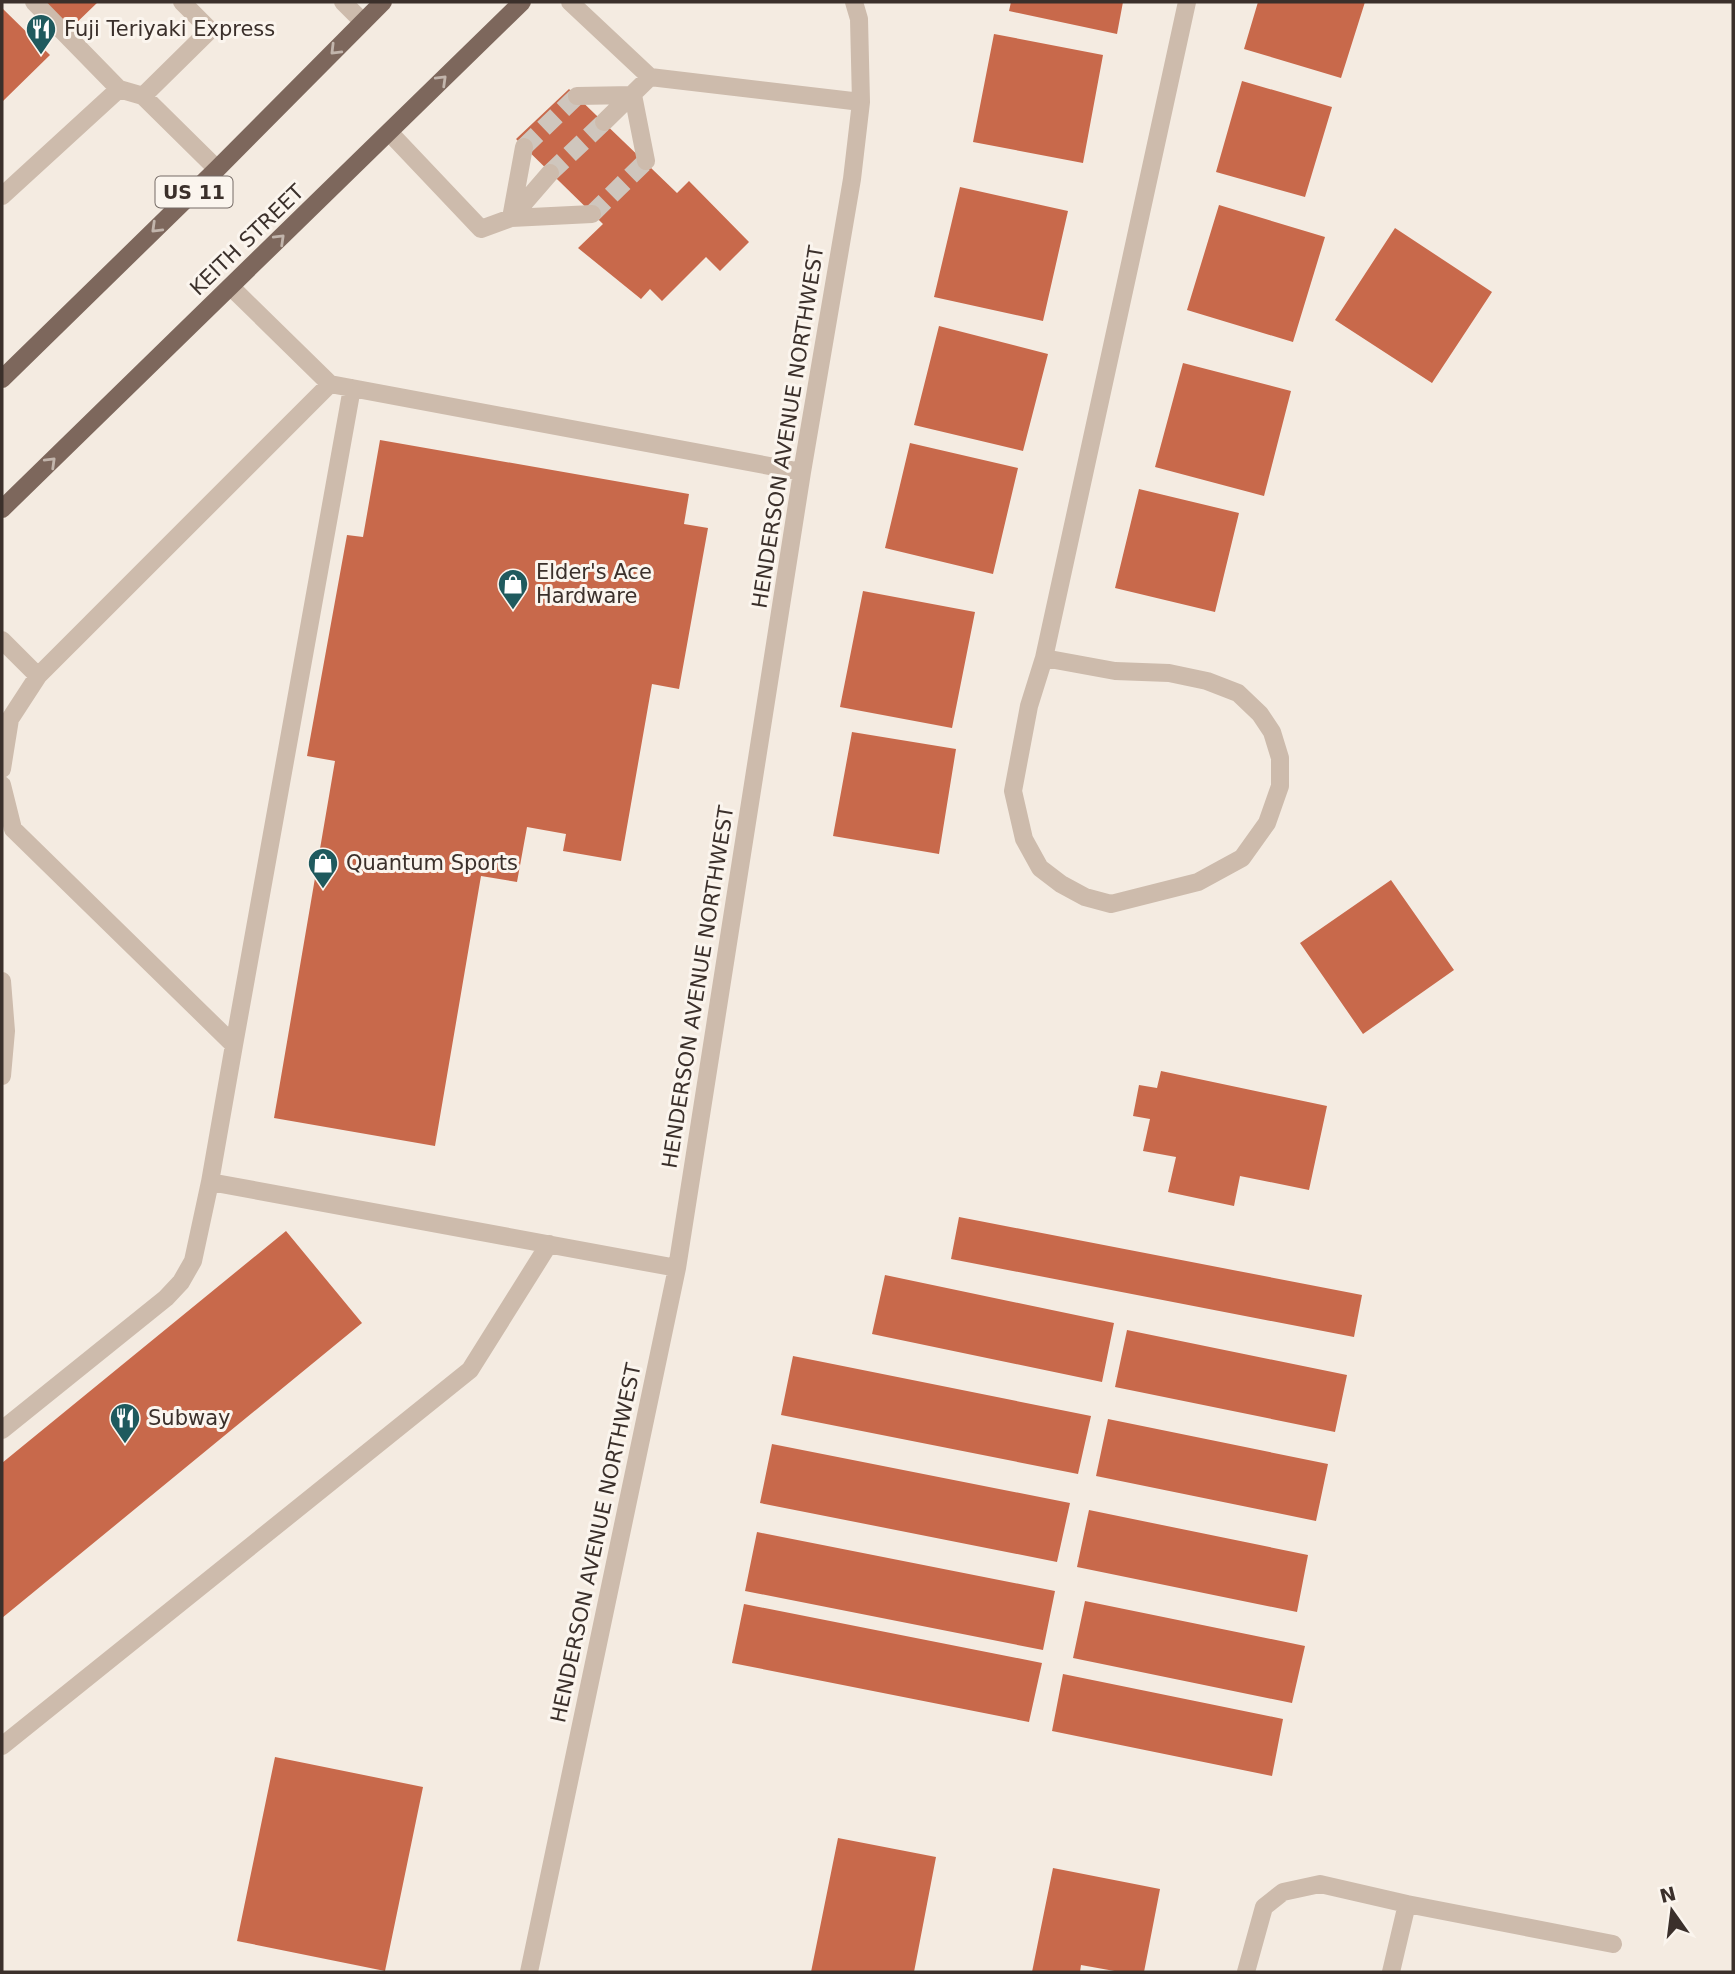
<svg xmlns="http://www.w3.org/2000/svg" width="1735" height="1974" font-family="'DejaVu Sans',sans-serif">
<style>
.building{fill:#c8694b}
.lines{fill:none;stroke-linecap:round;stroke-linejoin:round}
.minor-tunnel{stroke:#cfc6bd;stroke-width:18;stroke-dasharray:18 9;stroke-linecap:butt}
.minor{stroke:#cdbbac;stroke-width:18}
.major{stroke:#7d675c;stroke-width:18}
.oneway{stroke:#c2b5ac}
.labels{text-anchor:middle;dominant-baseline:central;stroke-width:6;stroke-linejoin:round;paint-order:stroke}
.shield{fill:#fbf5ee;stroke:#756b66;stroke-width:2}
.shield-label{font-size:19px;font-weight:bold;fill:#3b302b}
.poi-label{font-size:21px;fill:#3b302b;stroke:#fbf5ee;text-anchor:start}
.street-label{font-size:21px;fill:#3b302b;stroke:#fbf5ee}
</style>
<rect width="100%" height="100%" fill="#f4ebe1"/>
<path class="building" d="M40 2H98L69 30Z
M1011 2H1123L1117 34 1009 11Z
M1258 2H1365L1341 78 1244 49Z
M2 8 50 55 2 102Z
M994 34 1103 55 1083 163 973 142Z
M1242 81 1332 107 1305 197 1216 172Z
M569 89 677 193 689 181 749 242 720 271 706 257 662 301 650 289 641 299 578 248 603 224 516 139Z
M960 187 1068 211 1043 321 934 297Z
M1219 205 1325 237 1293 342 1187 310Z
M1395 228 1492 292 1432 383 1335 320Z
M939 326 1048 354 1023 451 914 425Z
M1183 363 1291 391 1264 496 1155 467Z
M380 440 689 494 684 524 708 528 679 689 652 684 621 861 563 851 566 834 527 827 517 882 481 876 435 1146 274 1118 335 761 307 756 347 535 363 537Z
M910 443 1018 468 993 574 885 548Z
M1139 489 1239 513 1215 612 1115 588Z
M863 591 975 612 952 728 840 707Z
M852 732 956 749 939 854 833 836Z
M1391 880 1454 970 1363 1034 1300 943Z
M1161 1071 1327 1106 1309 1190 1240 1176 1234 1206 1168 1192 1176 1157 1143 1151 1150 1119 1133 1116 1139 1085 1157 1088Z
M959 1217 1362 1295 1354 1337 951 1259Z
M286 1231 362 1323 2 1618V1463Z
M885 1275 1114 1323 1102 1382 872 1334Z
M1127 1330 1347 1375 1335 1432 1115 1387Z
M793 1356 1091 1416 1078 1474 781 1415Z
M1108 1419 1328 1464 1316 1521 1096 1476Z
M772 1444 1070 1503 1057 1562 760 1503Z
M1089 1510 1308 1555 1297 1612 1077 1567Z
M757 1532 1055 1591 1043 1650 745 1591Z
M1085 1601 1305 1646 1292 1703 1073 1658Z
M744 1604 1042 1663 1029 1722 732 1663Z
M1063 1674 1283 1719 1272 1776 1052 1731Z
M275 1757 423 1787 385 1971 237 1941Z
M838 1838 936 1857 914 1972H811Z
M1053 1868 1160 1889 1144 1972H1120L1081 1965 1080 1972H1032Z"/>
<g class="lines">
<path class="minor-tunnel" d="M524 147 577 96
M550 173 604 122
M592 214 646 161"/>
<path class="minor" d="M34 2 119 89
M343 2 363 22
M570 2 650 77 604 122
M650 77 861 102
M633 95 646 161
M143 96 210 30 182 2
M577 96 633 95
M389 132 481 229 511 218 592 214
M2 196 119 89 143 96 217 169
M511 218 524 147
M511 218 550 173
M231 287 330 384 802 472
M2 640 38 676 330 384
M1044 658 1115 671 1169 673 1207 681 1238 693 1260 714 1272 732 1280 758V786L1267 823 1242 858 1198 882 1111 904 1085 897 1061 884 1040 868 1024 839 1013 791 1029 706 1044 658 1187 2
M2 769 10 719 38 676
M2 785 13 829 234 1045 352 388
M2 981 6 1031 2 1076
M234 1045 210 1182 677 1268
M2 1430 166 1298 181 1282 193 1261 210 1182
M2 1746 470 1370 549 1244
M529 1972 677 1268 802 472 852 179 861 102 859 19 854 2
M1246 1972 1264 1907 1283 1892 1320 1884 1407 1904 1613 1944
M1391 1972 1407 1904"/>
<path class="major" d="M2 379 217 169 383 2
M2 509 522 2"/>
</g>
<defs><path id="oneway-chevron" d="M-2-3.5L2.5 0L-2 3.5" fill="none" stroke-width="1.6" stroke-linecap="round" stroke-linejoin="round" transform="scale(1.75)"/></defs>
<g class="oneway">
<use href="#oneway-chevron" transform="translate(335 50) rotate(135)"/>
<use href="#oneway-chevron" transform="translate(442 80) rotate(-44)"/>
<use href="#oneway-chevron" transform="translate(156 228) rotate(136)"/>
<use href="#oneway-chevron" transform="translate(280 239) rotate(-44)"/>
<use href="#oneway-chevron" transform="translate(51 462) rotate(-44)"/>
</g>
<defs>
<g id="restaurant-pin" transform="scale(1.575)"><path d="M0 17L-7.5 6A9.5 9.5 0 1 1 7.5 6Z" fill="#1f5a5e" stroke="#fbf5ee"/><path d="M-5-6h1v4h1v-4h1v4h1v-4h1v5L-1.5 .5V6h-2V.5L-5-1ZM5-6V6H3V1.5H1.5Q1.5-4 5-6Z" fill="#fff"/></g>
<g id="shop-pin" transform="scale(1.575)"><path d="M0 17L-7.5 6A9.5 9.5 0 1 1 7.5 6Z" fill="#1f5a5e" stroke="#fbf5ee"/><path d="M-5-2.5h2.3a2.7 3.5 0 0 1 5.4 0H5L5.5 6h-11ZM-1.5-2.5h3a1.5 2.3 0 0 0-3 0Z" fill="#fff"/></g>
</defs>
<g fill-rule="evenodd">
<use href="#restaurant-pin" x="41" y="29"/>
<use href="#shop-pin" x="513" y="584"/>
<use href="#shop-pin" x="323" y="863"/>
<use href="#restaurant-pin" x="125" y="1418"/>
</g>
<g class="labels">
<rect class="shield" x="155.5" y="176.5" width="77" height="31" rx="5"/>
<g class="shield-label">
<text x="194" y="192">US 11</text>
</g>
<g class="poi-label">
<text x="64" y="29">Fuji Teriyaki Express</text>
<text x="536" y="572">Elder's Ace<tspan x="536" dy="24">Hardware</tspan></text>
<text x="346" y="863">Quantum Sports</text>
<text x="148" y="1418">Subway</text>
</g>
<g class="street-label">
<text transform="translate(247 240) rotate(-44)">KEITH STREET</text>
<text transform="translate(788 427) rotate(-81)">HENDERSON AVENUE NORTHWEST</text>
<text transform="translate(698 987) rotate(-81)">HENDERSON AVENUE NORTHWEST</text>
<text transform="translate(596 1543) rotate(-78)">HENDERSON AVENUE NORTHWEST</text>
</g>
</g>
<rect width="1735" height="1974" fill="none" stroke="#3b302b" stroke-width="7"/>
<g transform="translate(1672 1911) rotate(346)" stroke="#fbf5ee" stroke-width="5" paint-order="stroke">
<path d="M0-5L12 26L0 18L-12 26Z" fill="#3b302b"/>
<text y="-10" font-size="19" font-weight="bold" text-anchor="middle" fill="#3b302b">N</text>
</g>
</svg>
